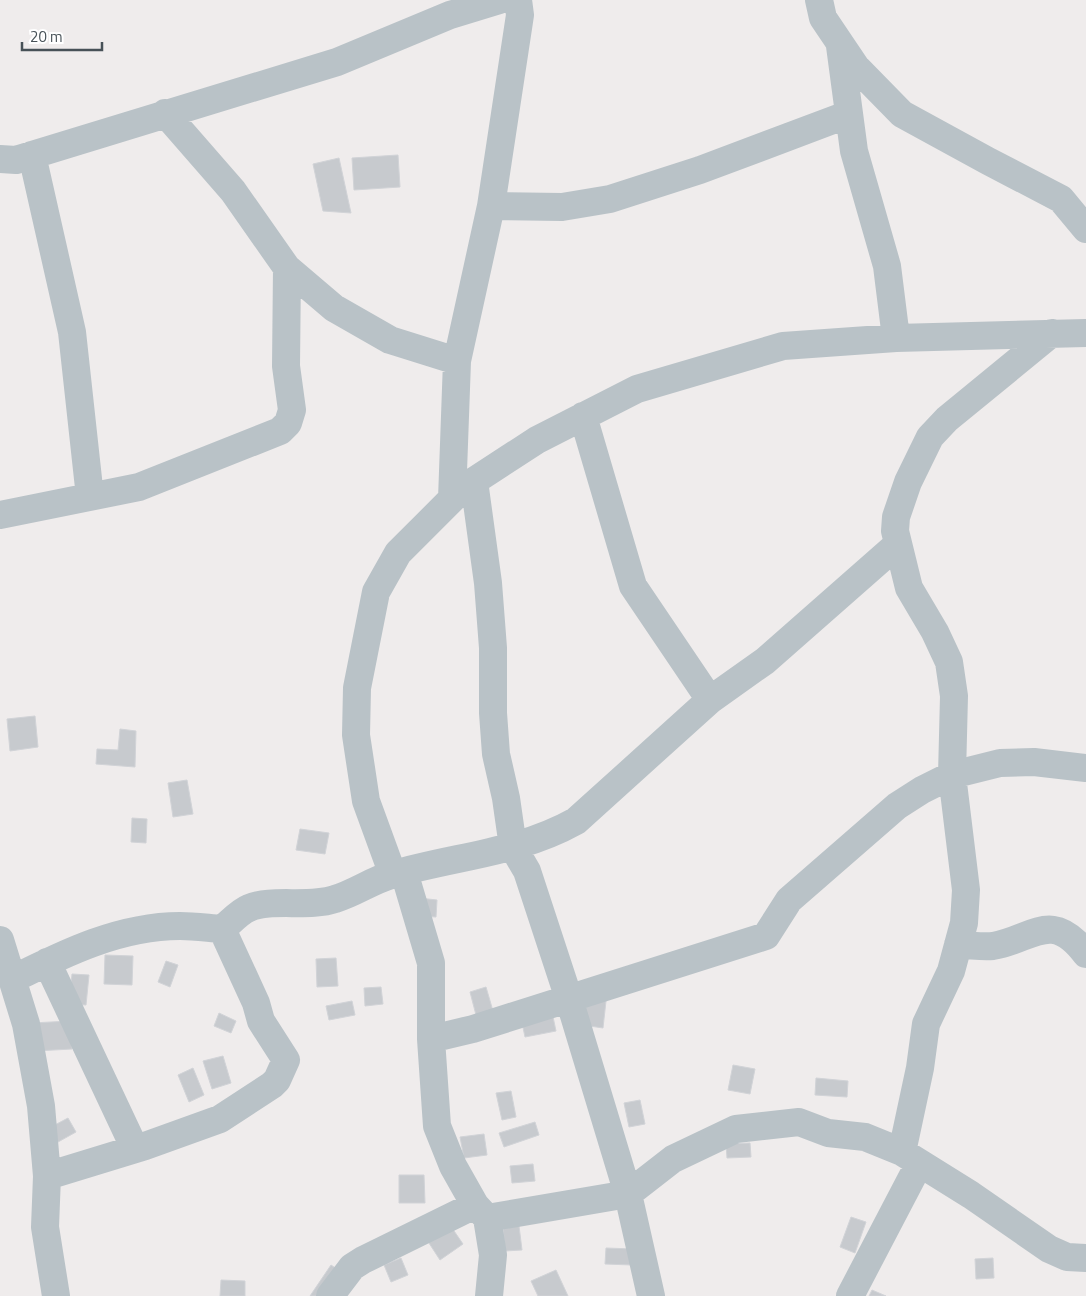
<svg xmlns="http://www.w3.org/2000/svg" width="1086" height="1296" font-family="'Titillium Web',sans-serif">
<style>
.building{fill:#c7cace;stroke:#d1d3d7}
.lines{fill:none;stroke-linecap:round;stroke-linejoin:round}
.minor{stroke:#b9c2c7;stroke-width:28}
</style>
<rect width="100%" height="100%" fill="#efecec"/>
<path class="building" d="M398 155 400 187 354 190 352 158Z
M339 158 351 213 323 211 313 164Z
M35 716 38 747 10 751 7 719Z
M120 729 136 731 135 767 96 764 97 749 118 750Z
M187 780 193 814 173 817 168 783Z
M132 818 147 819 146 843 131 842Z
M300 829 329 833 325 854 296 850Z
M419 898 437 900 436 917 418 916Z
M105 955 133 956 132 985 104 984Z
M336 958 338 986 317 987 316 959Z
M166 961 178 965 170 987 158 982Z
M72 974 89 975 86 1005 69 1004Z
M381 987 383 1004 365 1006 364 988Z
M486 987 493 1011 476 1015 470 992Z
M586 999 606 1001 603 1028 583 1025Z
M352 1001 355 1015 329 1020 326 1006Z
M552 1012 556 1031 525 1037 521 1018Z
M219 1013 236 1021 231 1033 214 1026Z
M70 1021 72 1049 35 1051 32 1023Z
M223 1056 231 1083 212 1089 203 1061Z
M733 1065 755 1069 750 1094 728 1090Z
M193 1068 204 1095 189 1102 178 1075Z
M816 1078 848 1081 847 1097 815 1095Z
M511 1091 516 1117 502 1120 496 1093Z
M640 1100 645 1124 629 1127 624 1103Z
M68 1118 76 1132 58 1142 51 1127Z
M535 1122 539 1135 504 1147 499 1133Z
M484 1134 487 1155 464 1158 460 1137Z
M750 1143 751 1157 727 1158 726 1144Z
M533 1164 535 1181 512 1183 510 1166Z
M399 1175H424L425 1203H399Z
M851 1217 866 1222 855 1253 840 1247Z
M450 1225 463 1244 440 1260 427 1240Z
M519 1226 522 1250 505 1251 503 1228Z
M606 1248 633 1249 632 1265 605 1264Z
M401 1258 408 1275 391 1282 384 1265Z
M993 1258 994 1278 976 1279 975 1259Z
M331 1265 343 1273 327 1296H310Z
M556 1270 568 1296H538L531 1281Z
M221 1280 245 1281V1296H220Z
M872 1290 886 1296H869Z"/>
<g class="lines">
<path class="minor" d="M819 0 823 18 856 67 902 114 988 161 1061 199 1086 229
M840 46 854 151 887 266 896 338
M165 113 233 191 287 268 334 308 390 340 457 361
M32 155 72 332 90 497
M0 159 16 160 337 62 450 15 499 0
M491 206 562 207 610 199 700 170 849 114
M583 416 633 586 710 700
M474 481 488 583 493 648V713L496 754 506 798 513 847 527 871 569 999 628 1194 651 1296
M452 499 457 361 491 206 520 15 518 0
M0 515 139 487 280 431 288 423 292 410 286 366 287 268
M404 872 431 963V1039L437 1126 453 1166 475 1205 487 1218 493 1255 489 1296
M393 875 366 801 356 735 357 688 376 592 398 553 452 499 474 481 537 440 637 389 783 346 896 338 1086 333
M0 940 26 1024 41 1106 47 1176 45 1227 56 1296
M958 945C969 945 982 947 993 946 1032 940 1051 908 1086 954
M47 962 135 1149
M13 979C65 953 120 926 180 926 194 926 208 928 222 929 230 923 239 912 249 908 271 898 309 908 335 899 355 893 371 881 391 875 454 856 517 854 576 821L710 700 765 661 898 544
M431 1039 473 1029 766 936 789 900 897 806 922 790 952 775 1000 763 1034 762 1086 768
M902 1152 920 1068 926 1024 951 971 964 923 966 890 952 775 954 696 949 662 935 632 909 588 895 531 896 517 908 482 930 437 947 419 1052 333
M47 1176 145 1146 220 1119 272 1085 277 1080 286 1060 261 1021 256 1003 222 929
M487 1218 628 1194 673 1159 736 1129 799 1122 828 1133 865 1137 902 1152 971 1195 1049 1249 1067 1257 1086 1258
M330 1296 352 1267 363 1260 475 1205
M850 1296 919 1164"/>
</g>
<path d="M22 42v8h80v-8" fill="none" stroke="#475157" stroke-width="2.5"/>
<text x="30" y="42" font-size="15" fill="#475157" stroke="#ffffff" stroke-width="4" paint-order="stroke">20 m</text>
</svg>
